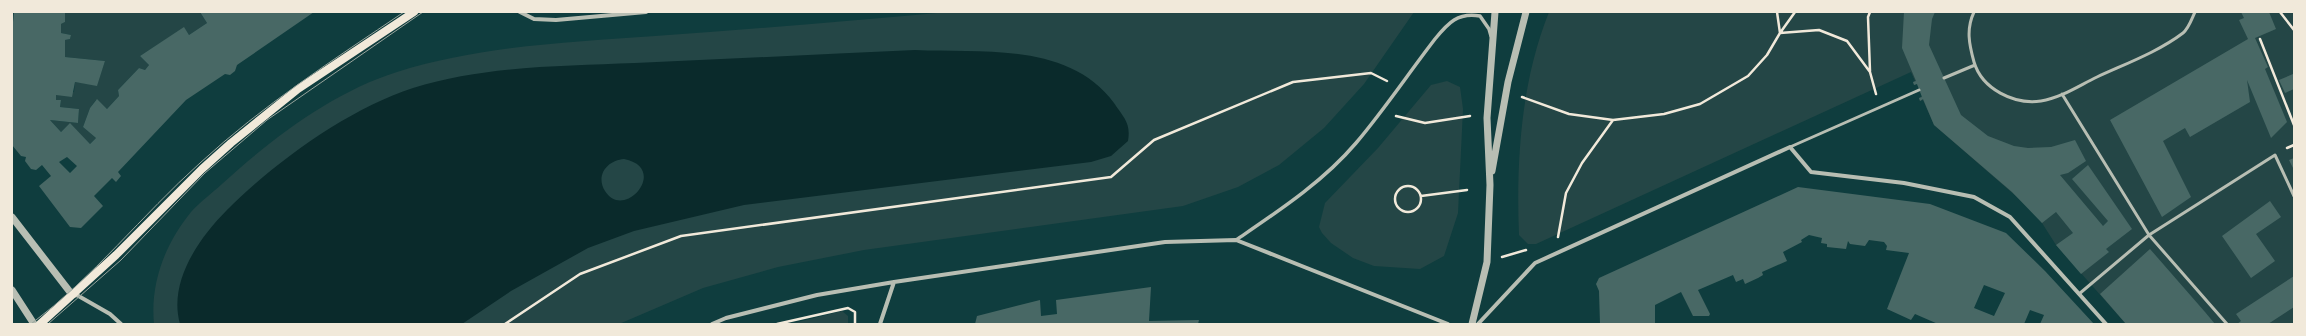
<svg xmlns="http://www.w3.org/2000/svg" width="2306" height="336" font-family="'Sofia Sans Condensed',sans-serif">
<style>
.green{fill:#244646}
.water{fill:#0a2a2b;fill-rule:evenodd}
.building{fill:#486865;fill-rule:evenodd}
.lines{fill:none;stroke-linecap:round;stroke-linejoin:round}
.path{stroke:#f1e9da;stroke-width:2.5}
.service{stroke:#b8beb3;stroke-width:3}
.pedestrian{stroke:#b8beb3;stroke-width:3.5}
.minor{stroke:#b8beb3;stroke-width:4}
.tertiary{stroke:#b8beb3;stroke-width:7}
.secondary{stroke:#f1e9da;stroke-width:8}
.tram{stroke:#97a49c;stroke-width:1}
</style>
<rect width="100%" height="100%" fill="#0f3d3e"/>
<path class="green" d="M65 12H200L207 23 189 35 184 28 140 56 149 65 145 70 139 68 118 90 119 96 107 109 96 100 90 108 83 127 96 138 90 144 70 124 61 132 50 120 78 123 79 109 60 107 61 100H56V95L74 92 75 82 97 85 105 61 65 57V40L70 39 71 35 61 33V24L65 22Z
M948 12H1414L1364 84 1324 128 1279 165 1238 187 1183 206 864 250 778 267 703 288 619 324H154C150 283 165 244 191 212 200 202 212 193 222 184 271 139 333 92 397 72 480 46 570 42 655 36 753 29 850 21 948 12Z
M1549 12H2294V324H2126L2056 245 2042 223 2025 204 1934 125 1923 100 1920 101 1919 98 1922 96 1917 84 1914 85 1913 82 1915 81 1911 72 1536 244H1528L1519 235C1516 160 1521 82 1549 12Z
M1447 81 1460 87 1463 109 1458 213 1444 256 1420 269 1374 266 1353 258 1331 243 1322 233 1319 227 1325 203 1378 148 1431 85Z
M842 311 848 316V324H790Z"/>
<path class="water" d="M915 50C983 53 1069 42 1114 103 1124 118 1131 123 1128 141L1111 156 1091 162 744 205 634 231 588 248 511 291 462 324H180C168 282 199 238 227 210 275 162 348 109 413 88 484 66 561 66 635 63 728 59 822 54 915 50ZM624 159C670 168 624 222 605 191 595 175 608 160 624 159Z"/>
<path class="building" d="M14 12H65V22L61 24V33L71 35 70 39 65 40V57L105 61 97 86 75 82 72 97 56 95V100H61L60 107 79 109 78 123 50 120 61 132 70 123 90 144 96 138 83 127 90 108 97 99 107 109 119 96 118 90 139 68 145 70 149 65 140 56 184 27 189 35 207 23 200 12H314L237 65 235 71 230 75 225 74 186 100 118 172 121 176 116 182 112 178 94 196 103 206 81 228 70 227 39 186 51 176 42 165 36 170 31 169 25 161 26 157 21 156 12 145V32ZM67 157 77 166 70 173 59 162Z
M1904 12H1935L1932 19 1929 45 1961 115 1988 136 2014 146 2028 148 2051 147 2075 140 2086 161 2068 173 2060 175 2103 226 2108 221 2072 179 2088 165 2132 229 2106 249 2109 252 2081 274 2056 245 2073 233 2056 212 2042 223 2012 192 1934 125 1923 99 1920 101 1919 98 1922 97 1917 84 1914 85 1913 82 1916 81 1902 48Z
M2241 12H2269L2276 29 2255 38 2268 67 2265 69 2287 122 2271 138 2247 80 2250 102 2190 137 2185 128 2163 141 2191 197 2162 217 2110 120 2248 39 2239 20 2244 18Z
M2293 74 2294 89 2285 93 2279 80Z
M2294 158V170L2289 160Z
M1798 187 1930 204 2006 233 2045 271 2094 324H2040L2044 315 2030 310 2024 324H1938L1915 314 1911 320 1887 309 1909 253 1886 250 1887 246 1884 242 1869 240 1865 246 1850 244 1848 241 1846 249 1827 247V244L1821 243 1822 238 1809 235 1801 240 1802 242 1783 252 1787 261 1762 272 1763 275 1758 278 1745 284 1743 279 1736 282 1733 275 1698 290 1710 314 1709 316H1693L1681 292 1655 305V324H1600L1599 291 1596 284 1599 278ZM1984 285 2005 293 1994 316 1974 308Z
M2270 201 2281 217 2256 234 2275 261 2251 278 2222 236Z
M2150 249 2205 312 2215 324H2126L2100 294Z
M2294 276V307L2268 324H2237L2241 321 2236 314Z
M1151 287 1149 321 1199 320 1198 324H975L977 316 1040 300 1041 316 1057 314 1056 300Z"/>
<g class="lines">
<path class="path" d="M1870 12 1868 17 1870 71
M2280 12 2294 30
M1780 33 1819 30 1847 41 1870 72 1876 94
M1780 33 1795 12
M2260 39 2294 125
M1522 97 1569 114 1613 120 1664 114 1700 104 1748 76 1767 55 1780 33 1777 12
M1396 116 1425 123 1470 116
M2287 148 2294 145
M1395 199a13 13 0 1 1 26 0a13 13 0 1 1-26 0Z
M1421 196 1467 190
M1558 237 1566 193 1582 163 1613 120
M1502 257 1526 250
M505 324 580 274 681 236 1111 177 1154 140 1293 82 1371 73 1387 81
M777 324 848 308 855 312V324"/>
<path class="service" d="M1974 12C1966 29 1969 44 1974 62 1982 89 2014 105 2041 101 2061 98 2080 85 2097 77 2125 64 2158 52 2183 33 2189 28 2192 18 2195 12
M1944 78 1975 65
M2062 94 2149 235 2227 324
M1790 147 1919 90
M2079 294 2149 235 2275 155 2294 196"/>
<path class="pedestrian" d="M1236 240C1277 212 1323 182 1356 143 1384 110 1408 74 1435 39 1448 23 1458 12 1480 16L1489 29 1491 36"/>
<path class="minor" d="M520 12 534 19 556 20 646 12
M75 294 110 314 121 324
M712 324 726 318 817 295 894 282 1165 242 1236 240 1448 324
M880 324 894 282
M1478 324 1535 263 1790 147 1811 172 1904 183 1974 197 2010 217 2106 324"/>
<path class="tertiary" d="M1492 171 1508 82 1526 12
M12 217 70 292 75 294
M12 290 34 324
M1472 324 1487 262 1490 185 1487 118 1495 12"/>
<path class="secondary" d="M40 324 116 255 202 169 231 143 298 89 414 12"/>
<path class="tram" d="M31 324C94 277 142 215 200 163 263 105 333 60 404 12
M48 324 121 260 205 173 267 120 423 12"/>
</g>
<rect width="2306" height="336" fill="none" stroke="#f1e9da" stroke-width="26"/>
</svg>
